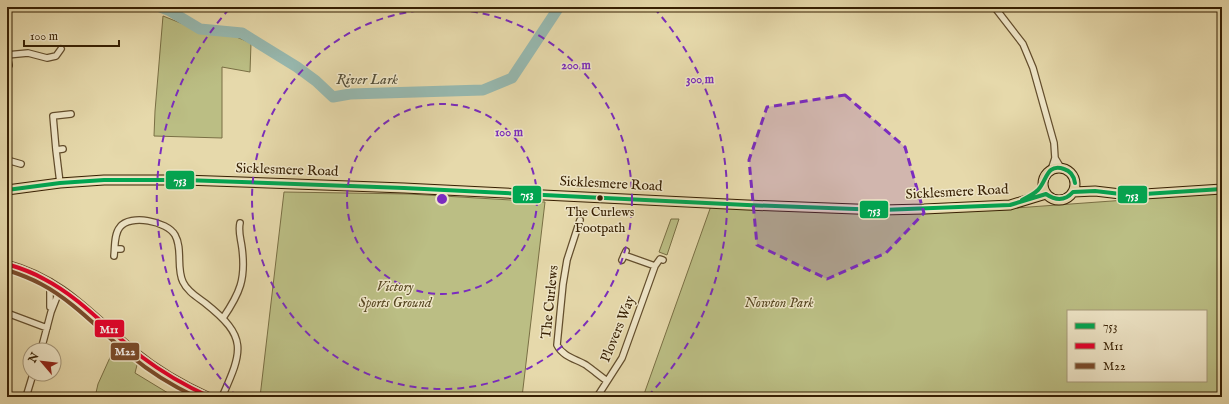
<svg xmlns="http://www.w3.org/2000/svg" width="1229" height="404" font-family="'IM FELL English',serif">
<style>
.green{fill:#bbbe84;stroke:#796f44;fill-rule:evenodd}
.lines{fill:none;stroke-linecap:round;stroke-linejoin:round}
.river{stroke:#97b9b0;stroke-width:11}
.minor-casing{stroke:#634e2d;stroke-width:8}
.tertiary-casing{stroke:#634e2d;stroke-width:9}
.trunk-casing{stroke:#372003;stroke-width:11}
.minor{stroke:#efe6c8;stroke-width:5.5}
.tertiary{stroke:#efe6c8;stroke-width:7}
.trunk{stroke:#e6d9ab;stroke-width:9}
.bus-1-casing{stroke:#efe6c8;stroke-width:7}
.bus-2-casing{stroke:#efe6c8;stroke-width:7}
.bus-3-casing{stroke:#efe6c8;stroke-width:7}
.bus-1{stroke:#00a651;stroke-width:4}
.bus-2{stroke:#e4002b;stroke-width:4}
.bus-3{stroke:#7a4b2a;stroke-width:4}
.marked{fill:#7b2cbf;fill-opacity:0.2;stroke:#7b2cbf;stroke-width:3;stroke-dasharray:8 5;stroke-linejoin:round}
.ring{fill:none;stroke:#7b2cbf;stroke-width:2;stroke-dasharray:7 5}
.bus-dot{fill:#372003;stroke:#efe6c8;stroke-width:1.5}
.labels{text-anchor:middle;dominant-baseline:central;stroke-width:3;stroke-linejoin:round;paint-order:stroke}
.bus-label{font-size:13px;fill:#372003;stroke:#efe6c8}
.street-label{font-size:14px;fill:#372003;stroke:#efe6c8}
.park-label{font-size:14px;font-style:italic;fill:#584823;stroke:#efe6c8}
.water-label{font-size:15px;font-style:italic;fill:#544e37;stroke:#efe6c8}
.centre{fill:#7b2cbf;stroke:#efe6c8;stroke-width:2}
.ring-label{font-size:12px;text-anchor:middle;font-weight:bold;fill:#7b2cbf;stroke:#efe6c8;stroke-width:3;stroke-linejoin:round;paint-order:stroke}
.line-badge{stroke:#efe6c8;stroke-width:1.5}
.badge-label{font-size:11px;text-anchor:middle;font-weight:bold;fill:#fff}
</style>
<rect width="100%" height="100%" fill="#e6d9ab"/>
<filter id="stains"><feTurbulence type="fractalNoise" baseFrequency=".005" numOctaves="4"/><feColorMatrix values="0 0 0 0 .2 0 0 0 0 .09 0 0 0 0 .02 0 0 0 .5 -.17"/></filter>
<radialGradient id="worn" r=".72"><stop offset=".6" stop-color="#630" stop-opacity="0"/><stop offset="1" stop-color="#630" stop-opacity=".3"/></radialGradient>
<path class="green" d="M163 16 183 24 207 31 229 34 251 43 250 72 222 67V138L154 136 155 111Z
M284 192 409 194 545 202 522 397H260Z
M1222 193V397H643L711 206 1002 209ZM1068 311H1206V381H1068Z
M671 219H679L667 255 659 252Z
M117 342 138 361 135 373 168 393 167 397H95L98 384Z"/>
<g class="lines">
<path class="river" d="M160 7 170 11 200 29 242 33 297 67 316 81 333 97 350 94 483 90 512 78 559 7"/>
<g class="minor-casing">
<path id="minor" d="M996 9 1023 44 1033 68 1054 143 1055 158 1051 170
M7 55 28 53 47 58 56 56 61 49
M7 56 9 65
M56 150 53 116 71 114
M1055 158 1061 168
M7 160 21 164
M60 183 56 150 63 149
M580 220 567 260 563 284 557 345C563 357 576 359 586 365 593 370 600 376 607 381
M115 249H121
M624 255 655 266
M114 256C115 247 114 234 120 227 130 214 167 221 175 235 183 249 176 268 183 282 187 291 197 297 205 303 248 337 243 350 222 397
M622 260 626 251
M50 282V307
M7 313 47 328
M223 318C240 293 246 279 242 248 241 239 238 232 240 223
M41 350 51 312 60 289
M26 397 33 374
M597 397 622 358 655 266 660 259 663 260"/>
</g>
<g class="tertiary-casing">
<path id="tertiary" d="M7 264C63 279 92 316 134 351 157 370 183 385 210 397"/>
</g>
<g class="trunk-casing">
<path id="trunk" d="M1043 184a16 16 0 1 1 32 0a16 16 0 1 1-32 0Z
M7 190 60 183 104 180H184L404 188 747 205 882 210 924 209 1010 205 1046 194
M1073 192 1095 191 1129 195 1222 189"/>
</g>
<use href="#minor" class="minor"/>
<use href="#tertiary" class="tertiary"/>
<use href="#trunk" class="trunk"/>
<g class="bus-1-casing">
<path id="bus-1" d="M7 190 60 183 104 180H184L404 188 747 205 882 210 1010 205 1046 194
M1046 194C1056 201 1065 201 1073 192L1095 191 1129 195 1222 189
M1022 200C1028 197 1034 194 1038 190 1047 181 1046 163 1064 169 1071 171 1074 176 1075 183"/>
</g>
<g class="bus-2-casing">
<path id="bus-2" d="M7 264C20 268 32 272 44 279 81 298 109 331 142 357 163 373 186 386 210 397"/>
</g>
<g class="bus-3-casing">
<path id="bus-3" d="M7 270C19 274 30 278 41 284 75 302 101 332 131 356 151 373 173 386 196 397"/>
</g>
<use href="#bus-1" class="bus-1"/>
<use href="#bus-2" class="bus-2"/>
<use href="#bus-3" class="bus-3"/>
</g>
<path class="marked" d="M845 95 905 147 924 213 886 253 827 279 757 245 749 160 767 107Z"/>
<g class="ring">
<circle cx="442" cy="199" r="95"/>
<circle cx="442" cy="199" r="190"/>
<path d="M237 397A285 285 0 0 1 230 8M654 8A285 285 0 0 1 647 397"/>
</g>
<circle class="bus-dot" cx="600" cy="198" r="3.5"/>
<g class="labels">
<g class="bus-label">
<text x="600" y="212">The Curlews<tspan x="600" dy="16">Footpath</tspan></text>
</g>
<g class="street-label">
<text transform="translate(287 170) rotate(2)">Sicklesmere Road</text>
<text transform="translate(611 184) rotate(3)">Sicklesmere Road</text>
<text transform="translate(957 192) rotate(-3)">Sicklesmere Road</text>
<text transform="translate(550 302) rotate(-84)">The Curlews</text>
<text transform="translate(618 329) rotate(-68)">Plovers Way</text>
</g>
<g class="park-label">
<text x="395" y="287">Victory<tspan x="395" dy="16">Sports Ground</tspan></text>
<text x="779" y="303">Nowton Park</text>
</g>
<g class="water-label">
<text x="367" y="79">River Lark</text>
</g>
</g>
<circle cx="442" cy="199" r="6" class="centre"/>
<g class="ring-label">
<text x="576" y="69">200 m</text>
<text x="700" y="83">300 m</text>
<text x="509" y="136">100 m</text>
</g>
<g class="line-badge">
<rect x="165" y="170" width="30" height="20" rx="4" fill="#00a651"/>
<rect x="512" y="185" width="30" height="19" rx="4" fill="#00a651"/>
<rect x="1117" y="185" width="31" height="19" rx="4" fill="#00a651"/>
<rect x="859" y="200" width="30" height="19" rx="4" fill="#00a651"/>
<rect x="94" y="319" width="31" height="19" rx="4" fill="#e4002b"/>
<rect x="110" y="342" width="30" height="19" rx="4" fill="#7a4b2a"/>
</g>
<g class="badge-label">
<text x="180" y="184">753</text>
<text x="527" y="198">753</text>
<text x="1132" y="199">753</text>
<text x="874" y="214">753</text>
<text x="109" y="333">M11</text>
<text x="125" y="355">M22</text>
</g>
<rect width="1229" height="404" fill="none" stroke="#e6d9ab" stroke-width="24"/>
<rect x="8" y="8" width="1213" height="388" fill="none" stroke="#372003" stroke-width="2"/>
<rect x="12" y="12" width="1205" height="380" fill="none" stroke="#372003"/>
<rect x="1067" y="310" width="140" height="72" fill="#efe6c8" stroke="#a59779"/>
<rect x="1075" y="323" width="20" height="6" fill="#00a651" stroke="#a59779"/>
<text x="1103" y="330" font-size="12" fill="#372003">753</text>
<rect x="1075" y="343" width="20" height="6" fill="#e4002b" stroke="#a59779"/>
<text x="1103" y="350" font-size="12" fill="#372003">M11</text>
<rect x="1075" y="363" width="20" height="6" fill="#7a4b2a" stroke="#a59779"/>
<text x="1103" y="370" font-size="12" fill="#372003">M22</text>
<g transform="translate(42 362) rotate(298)"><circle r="19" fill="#efe6c8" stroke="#a59779"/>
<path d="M0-3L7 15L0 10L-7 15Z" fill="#8f2418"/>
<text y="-6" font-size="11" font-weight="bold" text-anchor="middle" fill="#372003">N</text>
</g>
<path d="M24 40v6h95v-6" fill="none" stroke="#372003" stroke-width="2"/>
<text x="30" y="40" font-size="12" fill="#372003" stroke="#efe6c8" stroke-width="3" paint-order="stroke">100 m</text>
<rect width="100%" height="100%" filter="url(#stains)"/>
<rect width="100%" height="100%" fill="url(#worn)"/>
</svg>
